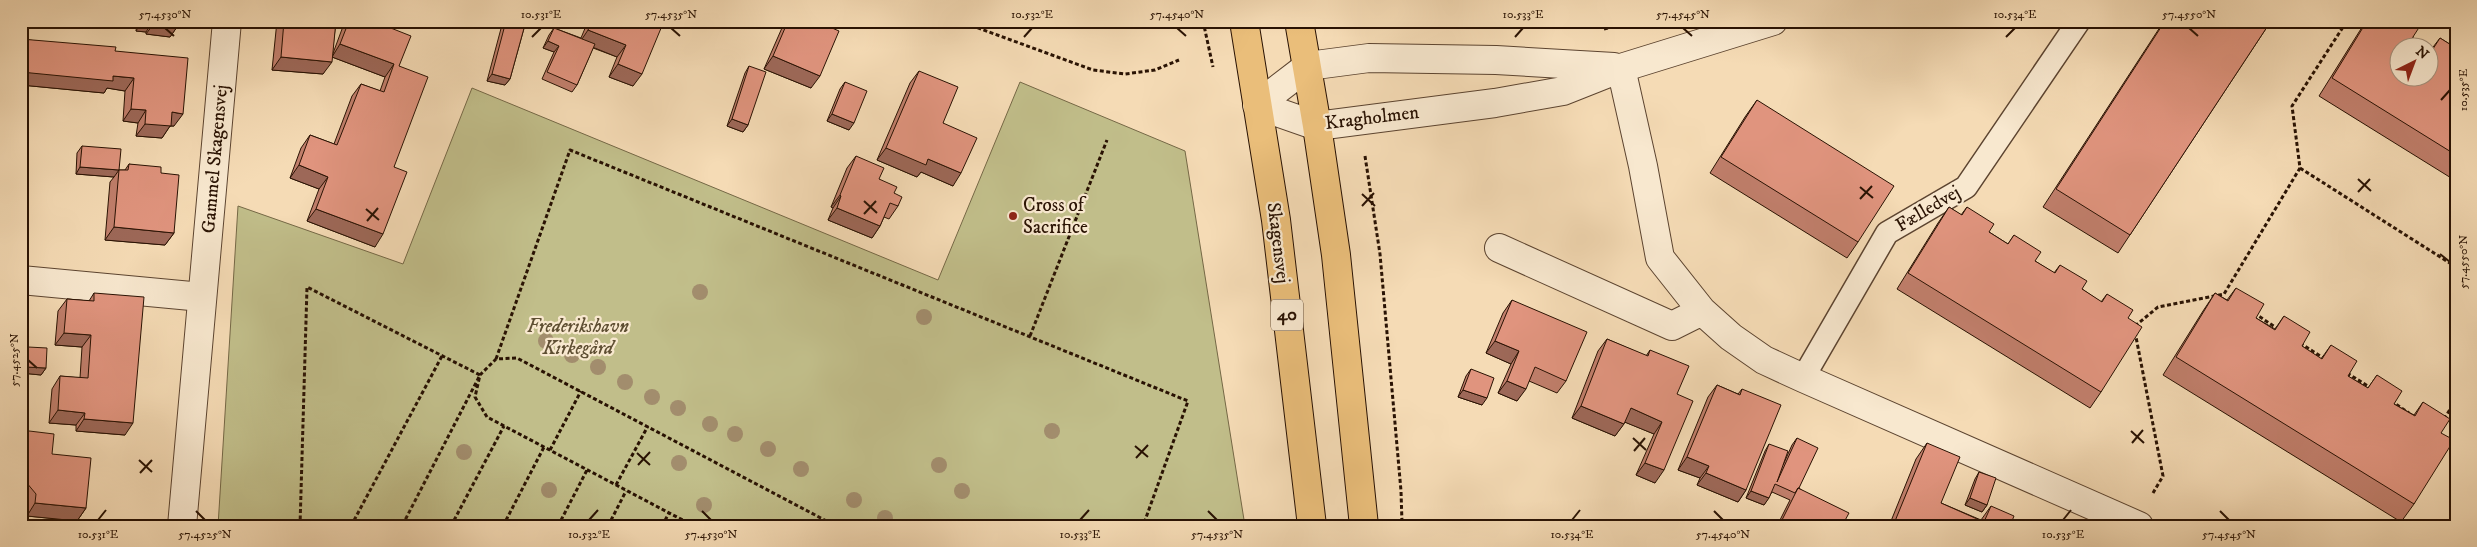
<svg xmlns="http://www.w3.org/2000/svg" width="2477" height="547" font-family="'IM FELL DW Pica',serif">
<style>
.green{fill:#c1be8a;stroke:#756846}
.lines{fill:none;stroke-linecap:round;stroke-linejoin:round}
.service-casing{stroke:#5c4430;stroke-width:25}
.minor-casing{stroke:#5c4430;stroke-width:30}
.tertiary-casing{stroke:#5c4430;stroke-width:30}
.primary-casing{stroke:#291203;stroke-width:30}
.path{stroke:#291203;stroke-width:3;stroke-dasharray:4 2.5;stroke-linecap:butt}
.service{stroke:#f8e8cf;stroke-width:22}
.minor{stroke:#f8e8cf;stroke-width:28}
.tertiary{stroke:#f8e8cf;stroke-width:28}
.primary{stroke:#eabe7a;stroke-width:28}
.tree{fill:#a28d6d}
.wall{fill:#c17f6c;stroke:#291203}
.shaded-wall{fill:#9d6858;stroke:#291203}
.building{fill:#e0947e;stroke:#291203}
.ticks{fill:none;stroke:#291203;stroke-width:2}
.poi-dot{fill:#8f2418;stroke:#f8e8cf;stroke-width:2}
.labels{text-anchor:middle;dominant-baseline:central;stroke-width:4.5;stroke-linejoin:round;paint-order:stroke}
.shield{fill:#f8e8cf;stroke:#675240;stroke-width:1}
.shield-label{font-size:18px;font-weight:bold;fill:#291203}
.street-label{font-size:19px;fill:#291203;stroke:#f8e8cf}
.poi-label{font-size:19px;fill:#291203;stroke:#f8e8cf;text-anchor:start}
.park-label{font-size:19px;font-style:italic;fill:#5e4e32;stroke:#f8e8cf}
.neatline{fill:none;stroke:#291203;stroke-width:2}
.ticks-label{font-size:12px;text-anchor:middle;fill:#291203}
</style>
<rect width="100%" height="100%" fill="#f5dbb5"/>
<filter id="stains"><feTurbulence type="fractalNoise" baseFrequency=".004" numOctaves="4"/><feColorMatrix values="0 0 0 0 .2 0 0 0 0 .09 0 0 0 0 .02 0 0 0 .5 -.17"/></filter>
<radialGradient id="worn" r=".72"><stop offset=".6" stop-color="#630" stop-opacity="0"/><stop offset="1" stop-color="#630" stop-opacity=".3"/></radialGradient>
<path class="green" d="M1020 82 1185 151 1245 526H218L238 206 403 264 472 88 938 280Z"/>
<g class="lines">
<g class="service-casing">
<path id="service" d="M1803 378 1887 233 1966 187 2079 21"/>
</g>
<g class="minor-casing">
<path id="minor" d="M1621 68 1643 166 1660 258 1702 311 1731 337 1764 360 1803 378 2139 526
M1499 248 1672 326 1702 311
M21 280 202 297"/>
</g>
<g class="tertiary-casing">
<path id="tertiary" d="M1257 105 1317 126 1495 103 1563 91 1621 68 1773 21
M1257 105 1308 66 1369 58 1496 60 1614 67
M182 526 227 21"/>
</g>
<g class="primary-casing">
<path id="primary" d="M1244 21 1276 220 1312 526
M1299 21 1317 126 1336 255 1364 526"/>
</g>
<path class="path" d="M959 21 1093 70 1125 74 1155 70 1179 60
M1203 21 1213 67
M1616 21 1619 26
M1604 29 1640 21
M2410 36 2429 48
M1365 156 1380 254 1401 491 1402 523
M2300 168 2456 267
M2254 313 2278 329
M2135 326 2158 307 2224 294 2300 168 2292 106 2345 24 2351 21
M2135 332 2163 476 2153 493
M1030 336 1107 140
M2300 343 2325 359
M496 359 570 150 1188 401 1143 526
M2347 373 2371 388
M2391 401 2409 413
M2444 419 2456 400
M550 450 581 391
M616 485 648 426
M300 526 307 287 480 375 402 526
M351 526 442 356
M451 526 504 426
M503 526 544 447
M558 526 587 470
M608 526 626 491
M662 526 669 513
M694 526 487 417 475 397 480 375 496 359 517 358 836 526
M816 526 820 517"/>
<use href="#service" class="service"/>
<use href="#minor" class="minor"/>
<use href="#tertiary" class="tertiary"/>
<use href="#primary" class="primary"/>
</g>
<g class="tree">
<circle cx="700" cy="292" r="8"/>
<circle cx="924" cy="317" r="8"/>
<circle cx="546" cy="341" r="8"/>
<circle cx="572" cy="355" r="8"/>
<circle cx="598" cy="367" r="8"/>
<circle cx="625" cy="382" r="8"/>
<circle cx="652" cy="397" r="8"/>
<circle cx="678" cy="408" r="8"/>
<circle cx="710" cy="424" r="8"/>
<circle cx="1052" cy="431" r="8"/>
<circle cx="735" cy="434" r="8"/>
<circle cx="768" cy="449" r="8"/>
<circle cx="464" cy="452" r="8"/>
<circle cx="679" cy="463" r="8"/>
<circle cx="939" cy="465" r="8"/>
<circle cx="801" cy="469" r="8"/>
<circle cx="549" cy="490" r="8"/>
<circle cx="962" cy="491" r="8"/>
<circle cx="854" cy="500" r="8"/>
<circle cx="704" cy="505" r="8"/>
<circle cx="885" cy="518" r="8"/>
</g>
<path class="wall" d="M132 21H187L182 28 177 27 170 37 146 34V32L136 31 137 23H132Z
M277 21H336L332 56 345 21H373L399 66 394 167 375 247 307 221 319 189 290 178 301 148 310 135 334 144 352 96 361 84 380 91 385 77 332 57 323 74 272 70Z
M503 21H526L510 79 505 85 487 81Z
M588 21H664L633 86 609 77 617 57 593 48 577 85 572 92 542 79 554 52 543 48 549 35 554 28 581 38Z
M785 21H816L811 88 764 69Z
M2164 21H2271L2118 253 2043 207Z
M2366 21H2412L2411 40 2430 51 2440 38 2456 48V181L2319 96 2359 32Z
M21 39 115 51 174 126H170L162 138 136 136 138 123 123 121 125 91 107 88 104 93 21 85Z
M749 66 748 125 743 132 727 126 745 73Z
M919 71 943 123 953 186 921 172 917 177 877 160 910 83Z
M845 82 849 130 827 121 840 89Z
M1757 100 1858 242 1847 258 1710 173 1745 117Z
M82 146 119 170H125L129 164 161 173 174 233 165 245 105 240 110 182 114 177 76 174 77 153Z
M856 156 879 179 894 193 898 206 889 219 884 217 880 226 872 238 828 220 833 208 831 207 847 168Z
M1949 207 1961 215 1967 207 1989 232 2008 244 2014 235 2035 261 2054 273 2060 265 2082 289 2101 302 2107 294 2128 318 2101 392 2090 408 1897 289 1938 223Z
M2236 288 2256 318 2275 329 2284 316 2302 346 2321 359 2331 345 2348 376 2368 388 2377 375 2394 404 2414 415 2423 402 2441 433 2414 504 2401 522 2163 375 2203 311 2215 293 2227 300Z
M94 293 125 435 76 431V425L49 423 52 389 60 376 80 378 82 347 55 345 58 311 67 299 89 301Z
M1512 300 1566 381 1557 393 1529 381 1517 401 1498 393 1511 364 1486 353 1503 313Z
M1607 339 1646 356 1650 350 1677 394 1655 483 1636 475 1654 434 1625 422 1615 436 1572 418 1598 351Z
M28 347 46 368 41 375 21 373 23 354Z
M1471 369 1482 405 1458 397 1466 376Z
M1717 385 1738 394 1742 389 1746 490 1738 502 1697 485 1700 478 1678 470 1708 397Z
M21 430 52 454 86 508 77 521 27 516V506L26 505 21 526Z
M1797 438 1799 488 1842 526H1777L1790 500 1772 492 1764 505 1746 498 1765 451 1769 444 1783 465 1792 445Z
M1927 443 1941 503 1981 520 1991 506 2010 526H1889L1916 459Z
M1979 472 1987 505 1982 512 1965 505 1975 479Z"/>
<path class="shaded-wall" d="M60 21H87L83 28 58 25Z
M133 21H138L137 23H132Z
M142 21H153L146 32 136 31Z
M187 21 182 28 177 27 170 37 146 34 155 22Z
M588 30 626 45 617 57 580 42Z
M548 41 559 46 554 52 543 48Z
M340 44 394 64 385 77 332 57Z
M773 56 820 76 811 88 764 69Z
M281 57 332 62 323 74 272 70Z
M618 64 642 74 633 86 609 77Z
M21 72 113 76 134 78 125 91 107 88 104 93 21 85Z
M492 74 510 79 505 85 487 81Z
M131 109 146 110 138 123 123 121Z
M172 112 183 114 174 126H170L162 138 136 136 145 124Z
M832 114 854 123 849 130 827 121Z
M732 119 748 125 743 132 727 126Z
M886 148 928 159 961 173 953 186 921 172 917 177 877 160Z
M299 165 328 177 319 189 290 178Z
M80 167 119 170 114 177 76 174Z
M840 195 841 196 833 208 831 207Z
M837 208 880 226 872 238 828 220Z
M316 209 383 234 375 247 307 221Z
M114 227 174 233 165 245 105 240Z
M64 333 91 335 82 347 55 345Z
M1495 341 1519 351 1511 364 1486 353Z
M26 367 46 368 41 375 21 373Z
M1507 381 1526 389 1517 401 1498 393Z
M1463 390 1487 398 1482 405 1458 397Z
M1581 406 1624 424 1615 436 1572 418Z
M1631 408 1662 422 1654 434 1622 421Z
M58 410 85 413 76 425 49 423Z
M84 419 133 423 125 435 76 431Z
M1687 457 1709 466 1700 478 1678 470Z
M1645 463 1664 470 1655 483 1636 475Z
M1706 473 1746 490 1738 502 1697 485Z
M1751 491 1769 498 1764 505 1746 498Z
M1970 498 1987 505 1982 512 1965 505Z
M35 503 86 508 77 521 27 516Z"/>
<path class="building" d="M155 21H179V24L155 22Z
M284 21H336L332 62 281 57Z
M349 21H373L411 36 399 66 428 77 394 167 407 172 383 234 316 209 328 177 299 165 310 135 337 145 361 84 384 92 394 64 340 44Z
M506 21H526L510 79 492 74Z
M592 21H664L642 74 618 64 626 45 588 30Z
M788 21H816L839 31 820 76 773 56Z
M2165 21H2271L2130 235 2056 189Z
M2367 21H2383L2384 22 2385 21H2412L2420 26 2411 40 2424 48H2400V78H2430V51L2431 52 2440 38 2456 48V155L2332 78Z
M554 28 595 44 577 85 547 72 559 46 548 41Z
M21 39 116 47 115 51 188 58 183 114 172 112 171 126 145 124 146 110 131 109 134 78 113 76V81L21 72Z
M749 66 766 72 748 125 732 119Z
M919 71 958 87 943 123 977 138 961 173 928 159 926 165 886 148Z
M845 82 867 91 854 123 832 114Z
M1757 100 1894 186 1858 242 1721 157Z
M82 146 121 149 119 170 80 167Z
M856 156 884 168 879 179 897 187 894 193 902 197 898 206 890 203 880 226 837 208 841 196 840 195Z
M129 164 161 167V173L179 175 174 233 114 227 119 170H128Z
M1949 207 1962 215 1967 207 1994 224 1989 232 2008 244 2014 235 2041 252 2035 261 2055 273 2060 265 2087 281 2082 289 2102 302 2107 294 2133 310 2128 318 2142 327 2101 392 1908 273Z
M2236 288 2264 304 2256 318 2275 330 2284 316 2310 332 2302 346 2322 359 2331 345 2357 361 2348 376 2368 388 2377 375 2402 391 2394 404 2415 416 2423 402 2450 419 2441 433 2454 440 2414 504 2176 357 2215 293 2228 301Z
M94 293 144 297 133 423 84 419 85 413 58 410 60 376 88 378 91 335 64 333 67 299 94 301Z
M1512 300 1587 332 1566 381 1535 367 1526 389 1507 381 1519 351 1495 341Z
M1607 339 1648 356 1650 350 1689 366 1677 394 1693 401 1664 470 1645 463 1662 422 1631 408 1624 424 1581 406Z
M28 347 47 348 46 368 26 367Z
M1471 369 1494 378 1487 398 1463 390Z
M1717 385 1740 395 1742 389 1781 405 1746 490 1706 473 1709 466 1687 457Z
M21 430 54 434 52 454 91 458 86 508 35 503 36 494 21 476Z
M1797 438 1818 448 1799 488H1798L1795 493 1775 484 1769 498 1751 491 1769 444 1788 451 1777 482Z
M1927 443 1960 457 1941 503 1984 522 1991 506 2014 516 2010 526H1893Z
M1979 472 1996 478 1987 505 1970 498Z
M1798 488 1849 513 1842 526H1779Z
M21 495 26 501 24 526H21Z"/>
<path class="ticks" d="M165 28 174 36M671 28 680 36M1177 28 1186 36M1683 28 1692 36M2189 28 2198 36M532 37 541 28M1024 37 1032 28M1515 37 1523 28M2006 37 2015 28M2441 100 2450 90M2358 179 2371 191M1860 187 1873 198M2358 192 2370 179M1362 194 1375 206M1860 199 1872 186M864 201 877 213M1362 206 1374 193M366 209 379 220M864 214 876 201M367 221 378 208M2440 254 2450 262M28 360 37 368M2131 431 2144 443M1633 438 1646 450M2132 443 2143 430M1135 446 1148 457M1634 451 1645 438M637 453 650 465M1136 458 1148 445M139 460 152 472M638 465 650 452M140 473 152 460M196 511 205 520M702 511 711 520M1208 511 1217 520M1714 511 1723 520M2220 511 2229 520M98 520 106 510M589 520 598 510M1080 520 1089 510M1572 520 1580 510M2063 520 2071 510"/>
<circle class="poi-dot" cx="1013" cy="216" r="5"/>
<g class="labels">
<rect class="shield" x="1271" y="299.5" width="32" height="31" rx="4"/>
<g class="shield-label">
<text x="1287" y="315">40</text>
</g>
<g class="street-label">
<text transform="translate(1372 118) rotate(-7)">Kragholmen</text>
<text transform="translate(215 159) rotate(-85)">Gammel Skagensvej</text>
<text transform="translate(1928 209) rotate(-31)">Fælledvej</text>
<text transform="translate(1278 243) rotate(83)">Skagensvej</text>
</g>
<g class="poi-label">
<text x="1023" y="205">Cross of<tspan x="1023" dy="22">Sacrifice</tspan></text>
</g>
<g class="park-label">
<text x="578" y="326">Frederikshavn<tspan x="578" dy="22">Kirkegård</tspan></text>
</g>
</g>
<rect width="2477" height="547" fill="none" stroke="#f5dbb5" stroke-width="55"/>
<g transform="translate(2414 62) rotate(42)"><circle r="24" fill="#f8e8cf" stroke="#a5927d"/>
<path d="M0-4L9 19L0 12L-9 19Z" fill="#8f2418"/>
<text y="-8" font-size="14" font-weight="bold" text-anchor="middle" fill="#291203">N</text>
</g>
<rect x="28" y="28" width="2422" height="492" class="neatline"/>
<g class="ticks-label">
<text x="165" y="18">57.4530°N</text>
<text x="541" y="18">10.531°E</text>
<text x="671" y="18">57.4535°N</text>
<text x="1032" y="18">10.532°E</text>
<text x="1177" y="18">57.4540°N</text>
<text x="1523" y="18">10.533°E</text>
<text x="1683" y="18">57.4545°N</text>
<text x="2015" y="18">10.534°E</text>
<text x="2189" y="18">57.4550°N</text>
<text transform="translate(2463 90) rotate(-90)" y="4">10.535°E</text>
<text transform="translate(2463 262) rotate(-90)" y="4">57.4550°N</text>
<text transform="translate(14 360) rotate(-90)" y="4">57.4525°N</text>
<text x="98" y="538">10.531°E</text>
<text x="205" y="538">57.4525°N</text>
<text x="589" y="538">10.532°E</text>
<text x="711" y="538">57.4530°N</text>
<text x="1080" y="538">10.533°E</text>
<text x="1217" y="538">57.4535°N</text>
<text x="1572" y="538">10.534°E</text>
<text x="1723" y="538">57.4540°N</text>
<text x="2063" y="538">10.535°E</text>
<text x="2229" y="538">57.4545°N</text>
</g>
<rect width="100%" height="100%" filter="url(#stains)"/>
<rect width="100%" height="100%" fill="url(#worn)"/>
</svg>
